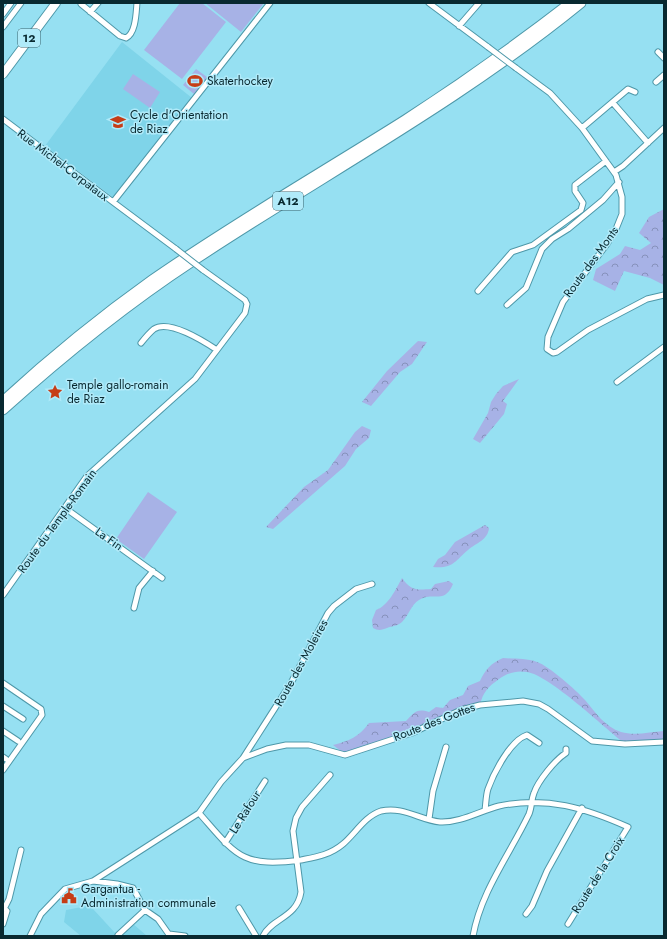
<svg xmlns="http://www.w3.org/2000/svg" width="667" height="939" font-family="Jost,sans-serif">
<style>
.built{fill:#7fd4e9}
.forest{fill:url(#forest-crowns)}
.green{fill:#a7b2e6}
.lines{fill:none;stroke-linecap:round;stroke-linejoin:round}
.street-casing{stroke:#4e98a9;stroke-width:7}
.primary-casing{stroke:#4e98a9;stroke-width:10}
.highway-casing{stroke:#4e98a9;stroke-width:11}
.street{stroke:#fff;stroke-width:5}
.primary{stroke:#fff;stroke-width:8}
.highway{stroke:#fff;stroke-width:9}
.street-bridge-casing{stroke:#4e98a9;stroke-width:7;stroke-linecap:butt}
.street-bridge{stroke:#fff;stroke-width:5}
.labels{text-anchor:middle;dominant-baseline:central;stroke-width:3;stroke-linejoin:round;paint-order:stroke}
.shield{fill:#b0eaf9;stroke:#3b636c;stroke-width:1}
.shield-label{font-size:11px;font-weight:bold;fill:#092930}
.poi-label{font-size:12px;fill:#092930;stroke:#b0eaf9;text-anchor:start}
.street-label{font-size:12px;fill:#092930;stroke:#b0eaf9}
</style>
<defs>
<pattern id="forest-crowns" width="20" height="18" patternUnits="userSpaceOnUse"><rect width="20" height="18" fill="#a7b2e6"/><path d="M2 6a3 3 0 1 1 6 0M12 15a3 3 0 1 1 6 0" fill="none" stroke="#8691bb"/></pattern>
</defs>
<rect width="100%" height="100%" fill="#96e0f2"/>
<path class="built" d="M122 42 192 98 113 197 45 146Z
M87 906 93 909 116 934 132 923 147 936H81L64 922 66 910Z"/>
<path class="forest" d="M664 209V285L650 278 624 271 615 291 593 280 596 269 620 254 625 246 640 250 651 243 639 233 649 217Z
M418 341 427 342 412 364 400 372 371 406 362 402 387 371Z
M519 379 503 401 507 404 504 414 480 443 473 439 488 413 491 402 496 394 503 386Z
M362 426 371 430 369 438 356 449 345 466 273 529 266 527 304 487 328 470 355 432Z
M485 525 489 528C488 540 476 543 468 550 455 561 453 569 433 567L438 559 445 555 455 542Z
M402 578C411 591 417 590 431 589L435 584 449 581 453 584C444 605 434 591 419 600 411 605 409 615 402 622 398 626 392 626 387 628 382 630 378 631 373 628L372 620 376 610C388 606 396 589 402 578Z
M503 658C515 659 526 658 537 662 549 666 576 690 585 700 595 712 605 727 621 732 635 736 650 732 664 731V742L625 744C605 728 549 675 527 672 517 670 507 673 499 679 488 687 483 692 480 705L461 710 414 732 346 755 333 745C349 741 359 737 369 723L406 721C414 713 416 708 429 712L436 707 443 708 450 700 463 695 468 686 480 681C485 670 491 663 503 658Z"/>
<path class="green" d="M180 3H202L226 22 182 79 144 50Z
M205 3H264L241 32Z
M196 69 207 77 194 94 183 85Z
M133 74 160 92 150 108 123 89Z
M148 492 177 512 144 559 116 539Z"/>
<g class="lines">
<g class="street-casing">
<path id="street" d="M429 3 488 47
M81 4 120 36 126 38C136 33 136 13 137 3
M90 12 98 3
M3 14 11 3
M459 26 479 3
M3 27 21 3
M658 52 664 58
M516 68 550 93 582 128 616 175 622 197V214L616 229 607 244 563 302 548 337 547 349 553 353 557 352 588 330 647 299 664 295
M656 82 664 75
M613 103 648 143
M3 119 113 202 270 3
M582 128 628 89 635 92
M614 172 623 166 664 128
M113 202 176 249
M478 291 512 252 533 245 581 210 583 203 575 191V185L606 161
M507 305 526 288 542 249 552 239 568 229 603 200 619 182
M141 343C145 338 149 333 154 329 169 319 205 342 217 350
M617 382 664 347
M65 508 162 578
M3 595 87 476 195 379 245 313 247 304 245 300 203 270
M134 608 139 588 153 571
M3 683 41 709 42 715 3 770
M3 706 23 719
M3 731 18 741
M3 757 6 759
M243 758 291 683 328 613 334 606 356 589 372 584
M485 810C486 803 486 795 488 789 494 772 511 740 527 735L539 743
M199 813C236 855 241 868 301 860 316 857 330 855 343 844 355 834 365 816 381 811 403 806 420 820 440 822 460 823 480 811 499 806 547 796 585 808 628 827L568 924
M429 819 433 791 446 747
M225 843 265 781
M93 881 117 884 133 888 145 910 158 919 170 936
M3 907 7 911 3 924
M5 907 9 899 21 850
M239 908 256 936
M526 914 532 906 547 871 582 808
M169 934 185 936
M118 935 145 910
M30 936 41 914 65 889 93 881 199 813 221 782 243 758 267 749 286 745H309L345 755 412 733 461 710 480 705 523 701 539 704 548 709 592 741 625 744 664 742
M263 936C272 918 297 918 301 892L293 831 296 818 302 807 330 775
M473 936C481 891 510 854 529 814 532 807 531 800 534 793 538 781 555 760 566 753V749"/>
</g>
<g class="primary-casing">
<path id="primary" d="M3 74 56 3"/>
</g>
<g class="highway-casing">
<path id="highway" d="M3 401C50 358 100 317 152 280 234 223 321 173 405 120 462 83 517 44 570 3
M3 410C63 356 126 305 193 261 323 175 461 101 581 3"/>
</g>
<use href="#street" class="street"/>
<use href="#primary" class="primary"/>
<use href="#highway" class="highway"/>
<g class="street-bridge-casing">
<path id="street-bridge" d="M488 47 516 68
M176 249 203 270"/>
</g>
<use href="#street-bridge" class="street-bridge"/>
</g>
<defs>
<g id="stadium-bare" transform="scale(1.2)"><path d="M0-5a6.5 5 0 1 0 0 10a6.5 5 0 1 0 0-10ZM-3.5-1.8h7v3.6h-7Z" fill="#c63d16" stroke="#b0eaf9" stroke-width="2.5" paint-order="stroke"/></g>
<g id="school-bare" transform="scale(1.2)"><path d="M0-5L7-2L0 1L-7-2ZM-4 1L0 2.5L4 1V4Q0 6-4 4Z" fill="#c63d16" stroke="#b0eaf9" stroke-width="2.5" paint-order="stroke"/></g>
<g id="sight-bare" transform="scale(1.2)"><path d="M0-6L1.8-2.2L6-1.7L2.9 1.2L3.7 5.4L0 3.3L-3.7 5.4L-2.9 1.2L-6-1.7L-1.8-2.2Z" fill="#c63d16" stroke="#b0eaf9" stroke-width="2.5" paint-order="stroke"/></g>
<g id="civic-bare" transform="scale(1.2)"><path d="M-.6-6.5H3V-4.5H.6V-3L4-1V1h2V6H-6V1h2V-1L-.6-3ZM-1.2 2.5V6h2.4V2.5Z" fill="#c63d16" stroke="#b0eaf9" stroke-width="2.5" paint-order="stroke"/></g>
</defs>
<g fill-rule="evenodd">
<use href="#stadium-bare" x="195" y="81"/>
<use href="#school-bare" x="118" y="122"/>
<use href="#sight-bare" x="55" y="392"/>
<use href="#civic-bare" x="69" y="896"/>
</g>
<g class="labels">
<g class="shield">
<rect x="18" y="29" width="22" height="18" rx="3"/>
<rect x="273" y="192" width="30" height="18" rx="3"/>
</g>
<g class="shield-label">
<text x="29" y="38">12</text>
<text x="288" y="201">A12</text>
</g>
<g class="poi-label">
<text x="207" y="81">Skaterhockey</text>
<text x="130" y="115">Cycle d'Orientation<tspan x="130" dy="14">de Riaz</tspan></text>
<text x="67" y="385">Temple gallo-romain<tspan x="67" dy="14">de Riaz</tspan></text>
<text x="81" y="889">Gargantua -<tspan x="81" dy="14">Administration communale</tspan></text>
</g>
<g class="street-label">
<text transform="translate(63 165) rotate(37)">Rue Michel-Corpataux</text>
<text transform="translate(591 262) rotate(-54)">Route des Monts</text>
<text transform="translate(57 521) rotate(-54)">Route du Temple-Romain</text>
<text transform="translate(109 539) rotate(35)">La Fin</text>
<text transform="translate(301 663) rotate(-61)">Route des Moleires</text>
<text transform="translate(434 722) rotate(-21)">Route des Gottes</text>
<text transform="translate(245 812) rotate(-58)">Le Rafour</text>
<text transform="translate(598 875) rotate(-58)">Route de la Croix</text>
</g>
</g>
<rect width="667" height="939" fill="none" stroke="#092930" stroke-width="8"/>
</svg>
